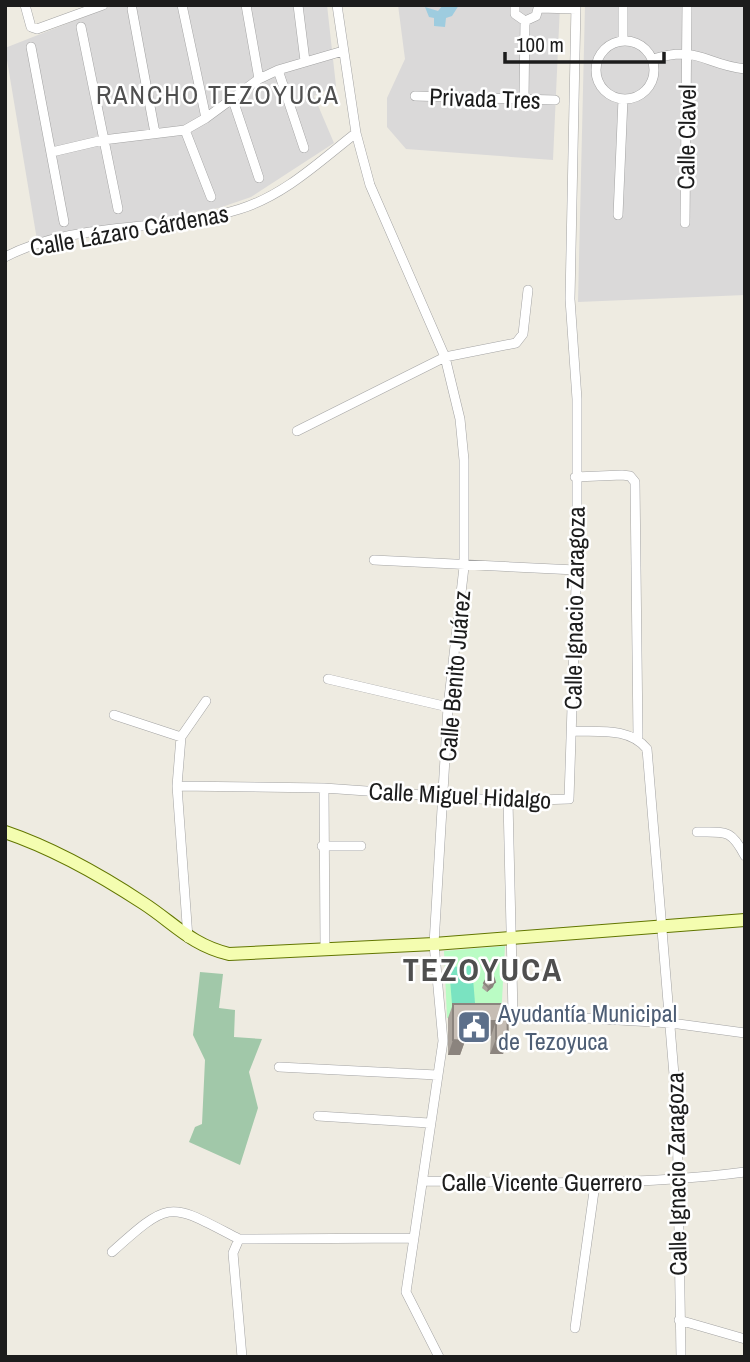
<svg xmlns="http://www.w3.org/2000/svg" width="750" height="1362" font-family="'Archivo Narrow',sans-serif">
<style>
.residential{fill:#dad9d9}
.cemetery{fill:#a1c8a9}
.park{fill:#bafcc4}
.pitch{fill:#7ae3c1}
.water{fill:#9eccdf}
.lines{fill:none;stroke-linecap:round;stroke-linejoin:round}
.street-casing{stroke:#a3a3a3;stroke-width:10}
.secondary-casing{stroke:#627600;stroke-width:14}
.street{stroke:#fff;stroke-width:9}
.secondary{stroke:#f4fdb0;stroke-width:12}
.wall{fill:#aaa39b}
.shaded-wall{fill:#8b847e}
.building{fill:#c6bdb4;stroke:#8b847e;stroke-width:2}
.labels{text-anchor:middle;dominant-baseline:central;stroke-width:5;stroke-linejoin:round;paint-order:stroke}
.street-label{font-size:24px;fill:#1c1c1c;stroke:#fff}
.service-label{font-size:24px;fill:#4e5e75;stroke:#fff;text-anchor:start}
.neighbourhood-label{font-size:26px;letter-spacing:2px;fill:#4f4f4f;stroke:#fff}
.district-label{font-size:32px;font-weight:bold;letter-spacing:2px;fill:#4f4f4f;stroke:#fff}
</style>
<rect width="100%" height="100%" fill="#eeebe1"/>
<path class="residential" d="M114 5H327L336 86 314 96 334 143 251 197 219 208 37 240 5 48Z
M398 5H560L553 160 406 149 387 127V98L405 59Z
M585 5H745V295L578 302Z"/>
<path class="cemetery" d="M200 972 223 974 219 1008 235 1010 234 1037 262 1039 249 1072 258 1108 240 1165 189 1142 195 1127 202 1124 205 1060 193 1035Z"/>
<path class="park" d="M505 946 501 1018H447L444 951Z"/>
<path class="pitch" d="M472 966 475 1003 452 1004 449 967Z"/>
<path class="water" d="M443 5H459L452 16 446 18 445 27 434 26V18L429 17 425 7 438 11Z"/>
<g class="lines">
<g class="street-casing">
<path id="street" d="M25 5 31 27 37 29 103 5
M182 5 206 118
M246 5 259 79
M298 5 305 61
M337 5 356 133 370 185 445 357 460 419 464 460V567L448 707 434 944 443 1041 406 1292 439 1357
M515 5V14L525 21 536 16 539 5
M539 8 576 9
M132 9 155 133
M81 27 118 209
M623 41V5
M596 70a29 29 0 1 1 58 0a29 29 0 1 1-58 0Z
M31 47 64 222
M653 59C699 45 703 64 745 69
M278 70 304 148
M415 96 555 100
M524 98 525 21
M233 100 259 178
M185 130 211 197
M52 152 103 140 185 130 206 118 259 79 278 70 343 51
M618 215 623 99
M685 223 687 5
M5 257C76 220 164 233 240 209 285 195 320 161 356 133
M297 431 445 357 516 343 523 334 528 290
M575 477 622 475 630 476 635 482 638 737
M374 560 576 570
M328 679 448 707
M114 715 181 737
M573 731C598 732 630 727 647 749L677 1111 681 1357
M177 786 324 788 508 801 569 799 577 555V399L570 299 576 5
M324 788 325 948
M508 801 513 1014 671 1023 745 1033
M697 832C726 832 731 829 745 856
M322 846H361
M188 938 177 786 181 737 206 701
M279 1067 437 1075
M318 1116 429 1123
M423 1181C531 1183 637 1186 745 1172
M239 1239 413 1238
M239 1239 233 1253 242 1357
M112 1252C172 1198 169 1203 239 1239
M679 1320 745 1339
M575 1328 595 1184"/>
</g>
<g class="secondary-casing">
<path id="secondary" d="M5 832C55 849 99 874 143 903 174 923 191 945 229 954L434 944 745 920"/>
</g>
<use href="#street" class="street"/>
<use href="#secondary" class="secondary"/>
</g>
<path class="wall" d="M484 983 493 987 487 992 482 988Z
M453 1004H507L508 1040 503 1054H490L491 1036 465 1035V1041L460 1055H448V1018Z"/>
<path class="shaded-wall" d="M495 982 493 987 487 992 488 987Z
M465 1021H496L491 1036 460 1035Z
M496 1039 508 1040 503 1054H490Z
M453 1040 465 1041 460 1055H448Z"/>
<path class="building" d="M488 976H493L495 982 488 987 484 983Z
M453 1004H507L508 1040 496 1039V1021H465V1041L453 1040Z"/>
<defs>
<g id="civic-square" transform="scale(1.75)"><rect x="-9" y="-9" width="18" height="18" rx="4" fill="#5c6f8a" stroke="#fff"/><path d="M-.6-6.5H3V-4.5H.6V-3L4-1V1h2V6H-6V1h2V-1L-.6-3ZM-1.2 2.5V6h2.4V2.5Z" fill="#fff"/></g>
</defs>
<g fill-rule="evenodd">
<use href="#civic-square" x="474" y="1027"/>
</g>
<g class="labels">
<g class="street-label">
<text transform="translate(485 98) rotate(2)">Privada Tres</text>
<text transform="translate(686 137) rotate(-89)">Calle Clavel</text>
<text transform="translate(129 230) rotate(-10)">Calle Lázaro Cárdenas</text>
<text transform="translate(574 608) rotate(-89)">Calle Ignacio Zaragoza</text>
<text transform="translate(454 676) rotate(-85)">Calle Benito Juárez</text>
<text transform="translate(460 795) rotate(3)">Calle Miguel Hidalgo</text>
<text transform="translate(676 1174) rotate(-91)">Calle Ignacio Zaragoza</text>
<text x="542" y="1182">Calle Vicente Guerrero</text>
</g>
<g class="service-label">
<text x="498" y="1013">Ayudantía Municipal<tspan x="498" dy="28">de Tezoyuca</tspan></text>
</g>
<g class="neighbourhood-label">
<text x="218" y="94">RANCHO TEZOYUCA</text>
</g>
<g class="district-label">
<text x="483" y="969">TEZOYUCA</text>
</g>
</g>
<rect width="750" height="1362" fill="none" stroke="#1c1c1c" stroke-width="14"/>
<path d="M505 52v10h159v-10" fill="none" stroke="#1c1c1c" stroke-width="3.5"/>
<text x="516" y="52" font-size="21" fill="#1c1c1c" stroke="#ffffff" stroke-width="5" paint-order="stroke">100 m</text>
</svg>
